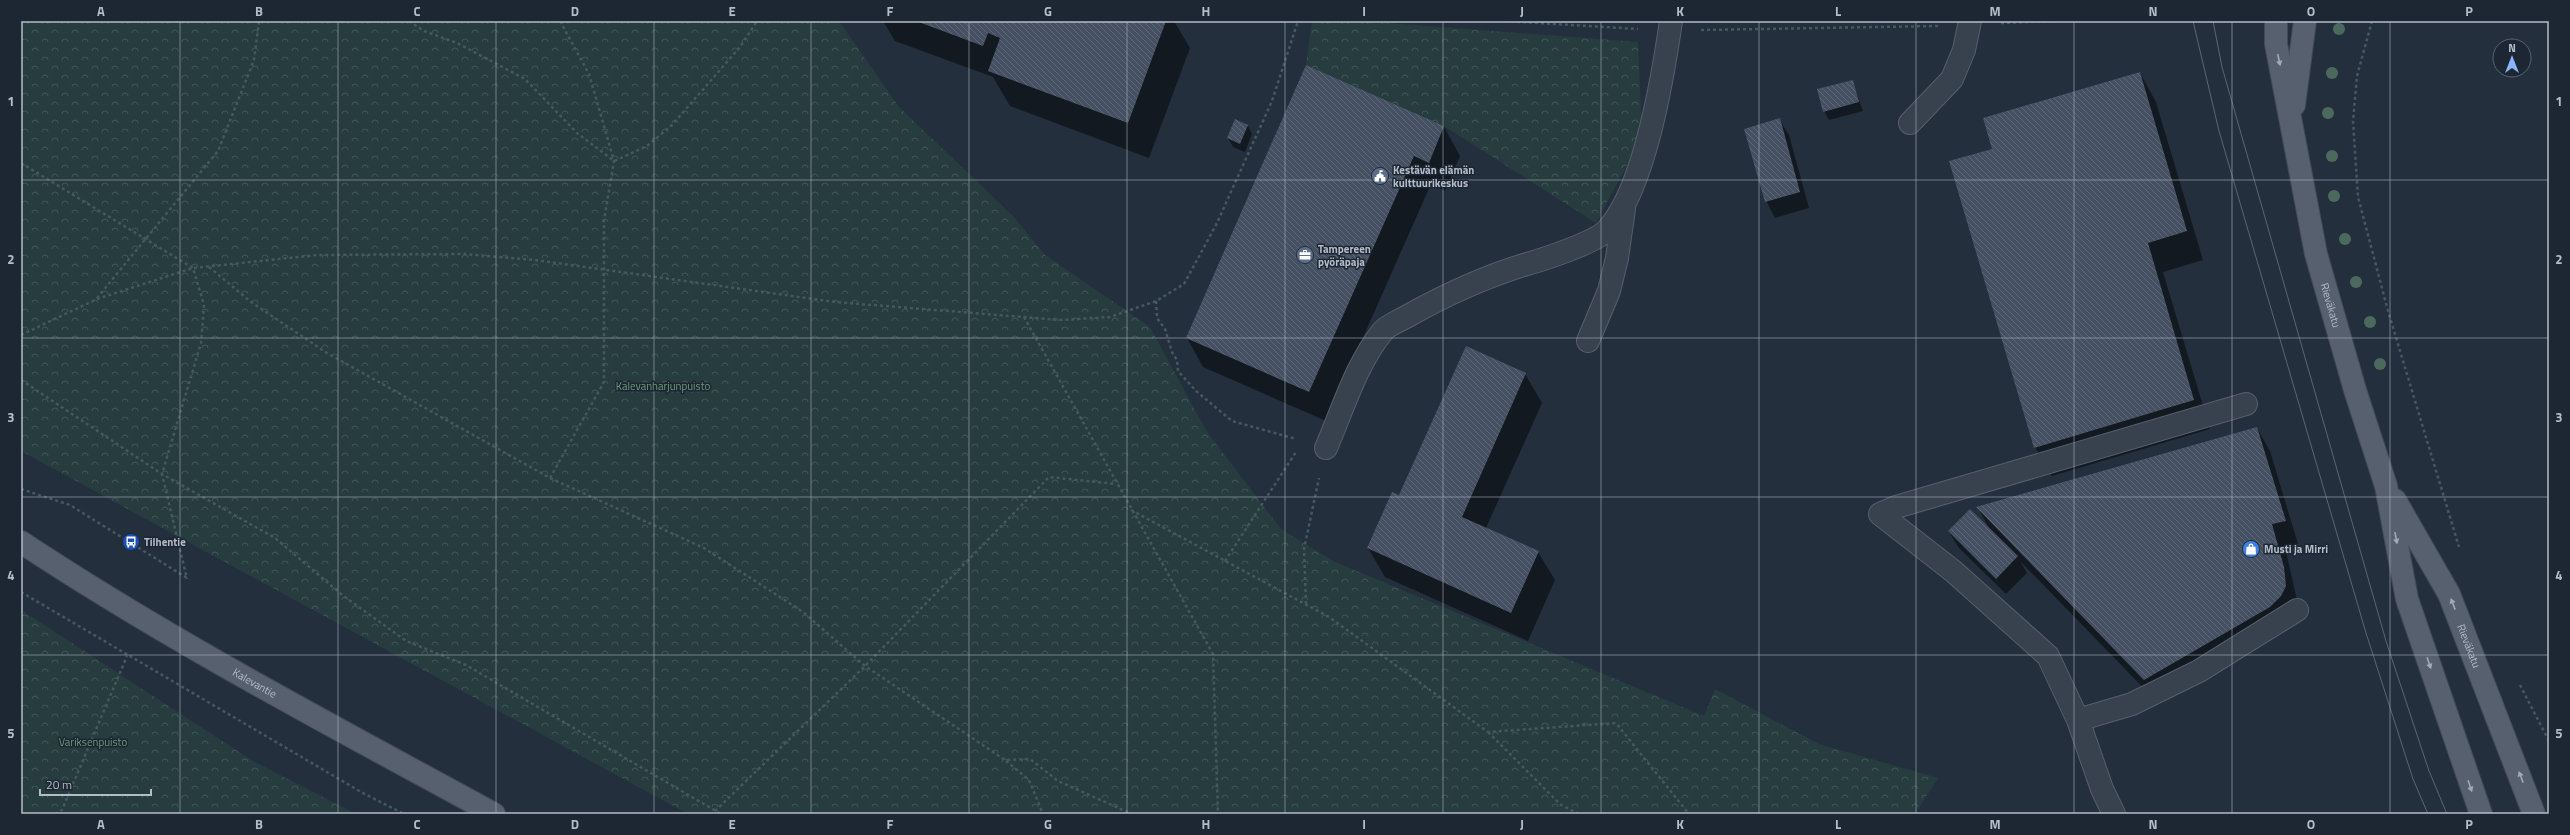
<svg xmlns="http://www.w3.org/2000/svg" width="2570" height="835" font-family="'Titillium Web',sans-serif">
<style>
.forest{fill:url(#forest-crowns)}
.shadow{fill:#0007}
.building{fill:url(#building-back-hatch)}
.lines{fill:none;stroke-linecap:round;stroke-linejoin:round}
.minor-casing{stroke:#565f6c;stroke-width:24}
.major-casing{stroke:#414a57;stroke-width:24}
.path{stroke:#44595c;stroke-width:2.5;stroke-dasharray:3 3;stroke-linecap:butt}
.minor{stroke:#38414e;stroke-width:22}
.major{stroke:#56606e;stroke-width:22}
.tram{stroke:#5a6575;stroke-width:1}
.tree{fill:#4b6a5d}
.oneway{fill:#a1aab7}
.grid{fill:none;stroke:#b4bcc9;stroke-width:1;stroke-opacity:0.55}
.labels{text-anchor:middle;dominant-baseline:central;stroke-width:3;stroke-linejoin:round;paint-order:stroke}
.poi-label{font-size:11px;font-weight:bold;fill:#b4bcc9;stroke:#1d2633;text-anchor:start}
.street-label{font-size:11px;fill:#b4bcc9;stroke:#1d2633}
.park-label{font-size:11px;fill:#6b9a76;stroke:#1d2633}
.neatline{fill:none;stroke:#b4bcc9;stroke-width:1.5}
.grid-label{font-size:13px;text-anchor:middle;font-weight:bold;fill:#b4bcc9}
</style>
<defs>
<pattern id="forest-crowns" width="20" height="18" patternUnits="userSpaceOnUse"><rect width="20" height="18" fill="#263c3f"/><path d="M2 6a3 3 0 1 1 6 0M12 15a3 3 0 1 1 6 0" fill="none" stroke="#435659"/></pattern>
<pattern id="building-back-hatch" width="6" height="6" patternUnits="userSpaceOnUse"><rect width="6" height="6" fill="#455162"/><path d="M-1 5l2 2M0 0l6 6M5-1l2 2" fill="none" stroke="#5d6877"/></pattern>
</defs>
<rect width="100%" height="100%" fill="#242f3e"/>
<path class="forest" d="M21 21H839L899 107 1013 216 1045 255 1150 327 1207 432 1281 529 1333 561 1704 716 1715 689 1819 744 1938 778 1915 814H688L21 451Z
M1312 21H1361L1638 42 1642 137 1596 223 1444 126 1306 65Z
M21 610 253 761 356 814H21Z"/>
<path class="shadow" d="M883 21H1174L1190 48 1149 158 1010 106 993 77 895 41Z
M1307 66 1444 127 1460 156 1445 191 1431 184 1326 421 1203 367 1187 338Z
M2140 73 2156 102 2203 260 2163 272 2210 429 2052 476 2035 447 1994 150Z
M1852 81 1863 111 1829 120 1824 111Z
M1779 119 1789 135 1809 208 1775 218 1766 201Z
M1248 126 1252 134 1245 152 1233 147 1228 138Z
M1525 374 1542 403 1486 528 1538 552 1555 580 1528 641 1385 577 1368 548Z
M2257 428 2270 451 2298 544 2285 547 2299 609 2158 703 2020 561 2027 573 2006 594 1959 548 1949 532 1990 530 1978 508Z"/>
<path class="building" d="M916 21H1166L1128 123 988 71 1000 38 988 33 983 46Z
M1306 65 1444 126 1429 163 1414 156 1309 392 1186 338Z
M2140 72 2187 231 2148 243 2194 400 2034 448 1949 161 1992 149 1983 118Z
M1853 80 1859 102 1823 112 1817 89Z
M1780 118 1800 192 1765 202 1744 129Z
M1235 119 1248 125 1240 144 1227 138Z
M1466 346 1526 373 1462 517 1539 551 1511 613 1367 548 1392 492 1399 495Z
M2257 427 2286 521 2272 524 2284 567 2286 586 2281 596 2270 607 2144 680 1976 507Z
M1970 509 2018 556 1996 579 1948 531Z"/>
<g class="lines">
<g class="minor-casing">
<path id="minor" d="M1910 123 1952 79 1964 50 1970 21
M1588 341 1609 291 1617 258 1624 209
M1326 448C1343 409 1356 364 1383 331 1388 325 1399 321 1406 317 1445 295 1484 277 1527 264 1545 259 1596 242 1607 230 1645 189 1663 76 1671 21
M2078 720 2048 656 1953 571 1880 514 1896 507 2246 404
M2114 814 2102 789 2078 720 2132 704 2199 671 2297 610"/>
</g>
<g class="major-casing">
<g id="major">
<path id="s1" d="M2276 21V44L2316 254 2355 390 2386 486 2407 599 2481 814"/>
<path d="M2294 105 2305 21"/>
<path id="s2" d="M2395 500 2449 594 2534 814"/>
<path id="s3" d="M21 542C172 642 335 727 494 814"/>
</g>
</g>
<path class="path" d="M409 21 424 31 457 43 525 79 577 133 614 161 647 146 672 125 740 47 757 21
M1505 21 1638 29
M2372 21 2357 76 2353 121 2358 197 2388 311 2459 547
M2001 23 2054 21
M1701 30 1938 26
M21 163 193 268 204 305 201 343 162 474 187 579
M209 267 251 302 327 353 550 478 704 548 803 612 865 666 1005 760 1030 759 1058 781 1132 814
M97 298 218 151 254 60 259 21
M1156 301 1157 318 1165 329 1172 352 1177 360 1178 371 1196 391 1232 421 1296 439
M1024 317 1213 654 1218 814
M21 335 97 299 193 268 317 255 464 254 535 260 835 302 1060 320 1110 317 1156 301 1184 284 1216 225 1272 101 1298 21
M21 380 162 474 275 538 341 594 406 641 466 665 721 814
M550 478 604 382V220L614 161 589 74 560 21
M21 489 70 505 187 578
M1131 510 1329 617 1488 732 1616 723 1689 814
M1225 561 1296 452
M21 592 361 792 404 814
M1306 604 1304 549 1319 478
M2520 685 2549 741
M1488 732 1561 805 1579 814
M1006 761 1029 780 1043 814
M715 811 865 666 1049 477 1116 484
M55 814 62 810 127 656"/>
<use href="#minor" class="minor"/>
<use href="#major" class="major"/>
<path class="tram" d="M2193 21 2219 131 2366 633 2413 779 2428 814
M2213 21 2222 67 2386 641 2429 771 2447 814"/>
</g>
<g class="tree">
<circle cx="2339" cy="29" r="6"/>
<circle cx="2332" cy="73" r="6"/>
<circle cx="2328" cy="113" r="6"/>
<circle cx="2332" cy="156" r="6"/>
<circle cx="2334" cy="196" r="6"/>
<circle cx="2345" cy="239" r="6"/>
<circle cx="2356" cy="282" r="6"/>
<circle cx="2370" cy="322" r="6"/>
<circle cx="2380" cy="364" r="6"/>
</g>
<defs><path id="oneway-solid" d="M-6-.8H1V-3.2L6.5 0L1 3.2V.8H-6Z"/></defs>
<g class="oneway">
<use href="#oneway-solid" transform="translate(2279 60) rotate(78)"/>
<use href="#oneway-solid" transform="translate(2396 538) rotate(79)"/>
<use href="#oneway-solid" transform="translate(2453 604) rotate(-111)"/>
<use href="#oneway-solid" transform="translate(2429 663) rotate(71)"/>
<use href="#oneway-solid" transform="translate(2521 777) rotate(-111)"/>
<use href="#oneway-solid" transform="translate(2470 786) rotate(71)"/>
</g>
<path class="grid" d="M180 21V814M338 21V814M496 21V814M654 21V814M811 21V814M969 21V814M1127 21V814M1285 21V814M1443 21V814M1601 21V814M1759 21V814M1916 21V814M2074 21V814M2232 21V814M2390 21V814M21 180H2549M21 338H2549M21 497H2549M21 655H2549"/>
<defs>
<g id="civic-disc" transform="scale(0.9)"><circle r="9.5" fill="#5c6f8a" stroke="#1d2633"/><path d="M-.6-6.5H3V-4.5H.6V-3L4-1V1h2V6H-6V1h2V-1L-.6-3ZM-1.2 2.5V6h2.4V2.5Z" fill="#fff"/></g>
<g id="office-disc" transform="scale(0.9)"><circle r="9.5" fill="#5c6f8a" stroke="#1d2633"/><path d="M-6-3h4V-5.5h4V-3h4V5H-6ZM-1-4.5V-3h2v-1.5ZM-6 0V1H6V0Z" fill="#fff"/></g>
<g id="bus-disc" transform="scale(0.9)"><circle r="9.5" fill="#1a4fb4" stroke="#1d2633"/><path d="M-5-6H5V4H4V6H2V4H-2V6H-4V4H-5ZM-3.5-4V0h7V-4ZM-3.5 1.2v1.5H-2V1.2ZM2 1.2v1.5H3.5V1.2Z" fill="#fff"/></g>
<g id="shop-disc" transform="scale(0.9)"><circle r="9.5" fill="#3f7fe0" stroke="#1d2633"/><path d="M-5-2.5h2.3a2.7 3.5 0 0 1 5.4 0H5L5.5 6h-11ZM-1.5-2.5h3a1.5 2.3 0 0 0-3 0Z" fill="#fff"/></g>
</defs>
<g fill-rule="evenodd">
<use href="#civic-disc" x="1380" y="176"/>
<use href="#office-disc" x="1305" y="255"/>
<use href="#bus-disc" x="131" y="542"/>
<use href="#shop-disc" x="2251" y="549"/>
</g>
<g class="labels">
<g class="poi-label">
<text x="1393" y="170">Kestävän elämän<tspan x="1393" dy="13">kulttuurikeskus</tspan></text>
<text x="1318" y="249">Tampereen<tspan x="1318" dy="13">pyöräpaja</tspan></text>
<text x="144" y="542">Tilhentie</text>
<text x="2264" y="549">Musti ja Mirri</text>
</g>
<g class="street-label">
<text stroke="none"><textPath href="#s1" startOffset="290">Rieväkatu</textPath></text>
<text stroke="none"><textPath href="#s2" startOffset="164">Rieväkatu</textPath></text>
<text stroke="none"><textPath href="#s3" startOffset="273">Kalevantie</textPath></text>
</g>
<g class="park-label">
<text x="663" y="386">Kalevanharjunpuisto</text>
<text x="93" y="742">Variksenpuisto</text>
</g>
</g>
<rect width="2570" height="835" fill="none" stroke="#1d2633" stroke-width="44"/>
<g transform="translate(2512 58)"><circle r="19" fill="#1d2633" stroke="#59626f"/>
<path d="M0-3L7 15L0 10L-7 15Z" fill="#8ab4f8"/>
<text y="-6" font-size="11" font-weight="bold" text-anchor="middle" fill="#b4bcc9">N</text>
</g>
<path d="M40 789v6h111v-6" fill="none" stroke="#b4bcc9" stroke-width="2"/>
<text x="46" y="789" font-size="12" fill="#b4bcc9" stroke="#1d2633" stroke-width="3" paint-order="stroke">20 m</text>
<rect x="22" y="22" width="2526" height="791" class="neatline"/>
<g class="grid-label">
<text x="101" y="16">A</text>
<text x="259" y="16">B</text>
<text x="417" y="16">C</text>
<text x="575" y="16">D</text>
<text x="732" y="16">E</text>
<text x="890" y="16">F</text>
<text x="1048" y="16">G</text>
<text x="1206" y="16">H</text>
<text x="1364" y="16">I</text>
<text x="1522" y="16">J</text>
<text x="1680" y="16">K</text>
<text x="1838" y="16">L</text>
<text x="1995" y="16">M</text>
<text x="2153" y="16">N</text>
<text x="2311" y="16">O</text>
<text x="2469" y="16">P</text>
<text x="11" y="106">1</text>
<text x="2559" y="106">1</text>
<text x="11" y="264">2</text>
<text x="2559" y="264">2</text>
<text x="11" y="422">3</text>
<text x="2559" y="422">3</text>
<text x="11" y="580">4</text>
<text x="2559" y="580">4</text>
<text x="11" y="738">5</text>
<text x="2559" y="738">5</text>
<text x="101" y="829">A</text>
<text x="259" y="829">B</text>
<text x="417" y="829">C</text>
<text x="575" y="829">D</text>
<text x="732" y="829">E</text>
<text x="890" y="829">F</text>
<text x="1048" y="829">G</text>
<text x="1206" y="829">H</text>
<text x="1364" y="829">I</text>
<text x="1522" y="829">J</text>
<text x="1680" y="829">K</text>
<text x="1838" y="829">L</text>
<text x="1995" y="829">M</text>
<text x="2153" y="829">N</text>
<text x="2311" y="829">O</text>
<text x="2469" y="829">P</text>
</g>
</svg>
